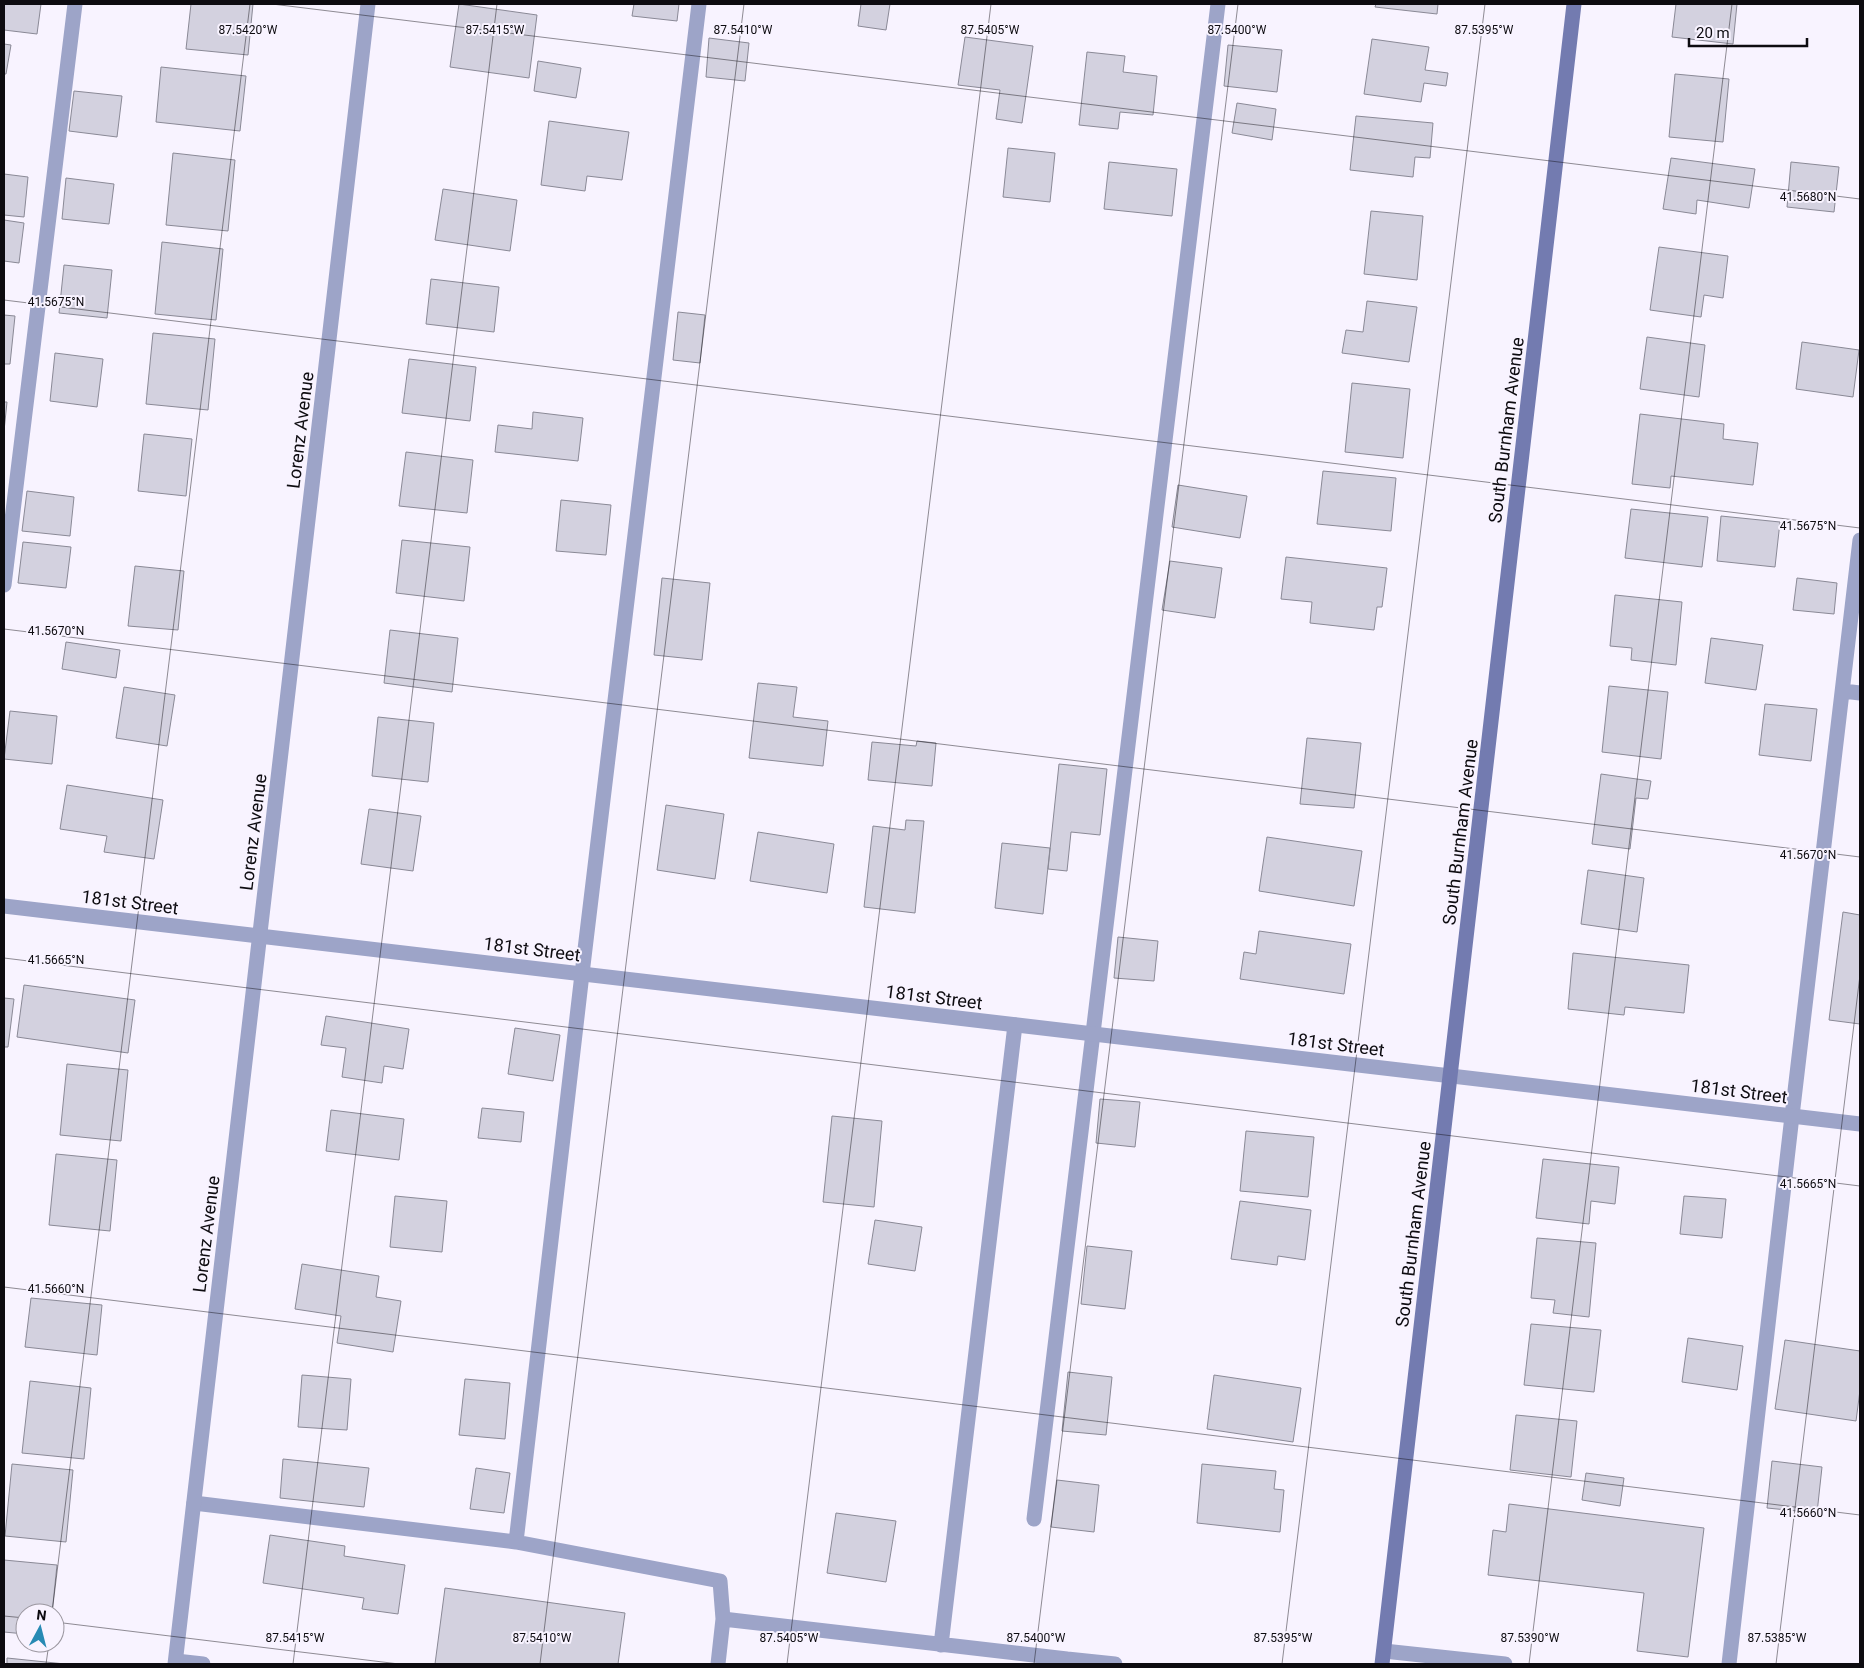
<svg xmlns="http://www.w3.org/2000/svg" width="1864" height="1668" font-family="Roboto,sans-serif">
<style>
.building{fill:#d3d1df;stroke:#8a8996}
.lines{fill:none;stroke-linecap:round;stroke-linejoin:round}
.service{stroke:#9da4c8;stroke-width:15}
.minor{stroke:#9da4c8;stroke-width:15}
.secondary{stroke:#737bb0;stroke-width:15}
.ticks{fill:none;stroke:#0d0b10;stroke-width:1;stroke-opacity:0.45}
.labels{text-anchor:middle;dominant-baseline:central;stroke-width:4;stroke-linejoin:round;paint-order:stroke}
.street-label{font-size:18px;fill:#0d0b10;stroke:#f8f3ff}
.ticks-label{font-size:12px;text-anchor:middle;fill:#0d0b10;stroke:#f8f3ff;stroke-width:4;stroke-linejoin:round;paint-order:stroke}
</style>
<rect width="100%" height="100%" fill="#f8f3ff"/>
<path class="building" d="M4 4H41L37 34 4 30Z
M191 4H253L248 55 186 49Z
M459 4 537 15 529 78 450 67Z
M634 4H679L677 21 632 16Z
M861 4H890L886 30 858 26Z
M1376 4H1438L1437 14 1375 7Z
M1676 4H1737L1733 44 1672 37Z
M965 37 1033 46 1022 123 996 119 1000 90 958 85Z
M709 38 749 43 745 81 706 77Z
M1372 39 1429 47 1425 70 1448 73 1446 86 1424 83 1421 102 1364 94Z
M4 44 11 45 6 74H4Z
M1228 45 1282 50 1277 92 1224 86Z
M1087 52 1125 56 1123 72 1157 76 1153 115 1120 112 1118 129 1079 125Z
M538 61 581 68 576 98 534 91Z
M161 67 246 76 240 131 156 122Z
M1675 74 1729 79 1723 142 1669 137Z
M74 91 122 96 117 137 69 131Z
M1237 103 1276 109 1272 140 1232 133Z
M1356 116 1433 123 1430 158 1415 157 1413 177 1350 170Z
M549 121 629 132 622 180 587 176 585 191 541 185Z
M1008 148 1055 153 1050 202 1003 197Z
M173 153 235 160 228 231 166 225Z
M1671 158 1755 169 1749 208 1697 200 1696 214 1663 209Z
M1109 162 1177 169 1172 216 1104 209Z
M1791 162 1839 167 1834 212 1787 207Z
M4 174 28 177 24 217 4 215Z
M66 178 114 184 109 224 62 219Z
M443 189 517 200 510 251 435 240Z
M1371 211 1423 216 1417 280 1364 274Z
M4 220 24 223 19 263 4 261Z
M162 242 223 249 216 320 155 314Z
M1659 247 1728 256 1723 298 1704 295 1701 317 1650 310Z
M64 265 112 270 107 318 59 313Z
M431 279 499 287 494 332 426 324Z
M1367 301 1417 307 1409 362 1342 353 1346 330 1363 332Z
M678 312 705 315 700 363 673 360Z
M4 315 15 316 10 364H4Z
M153 333 215 339 208 410 146 404Z
M1647 337 1705 345 1699 397 1640 389Z
M1802 342 1859 350 1853 397 1796 389Z
M55 353 103 359 97 407 50 401Z
M409 359 476 367 470 421 402 413Z
M1352 383 1410 389 1403 458 1345 452Z
M4 402H7L4 431Z
M533 412 583 418 578 461 495 452 498 425 532 429Z
M1640 414 1724 424 1723 439 1758 443 1753 485 1671 476 1670 488 1632 484Z
M144 434 192 439 186 496 138 491Z
M406 452 473 460 467 513 399 506Z
M1323 471 1396 478 1391 531 1317 524Z
M1178 485 1247 496 1240 538 1172 527Z
M27 491 74 497 70 536 22 531Z
M561 500 611 505 606 555 556 551Z
M1631 509 1708 517 1702 567 1625 558Z
M1721 516 1780 522 1775 567 1717 561Z
M402 540 470 547 464 601 396 593Z
M23 542 71 547 66 588 18 583Z
M1286 557 1387 568 1382 607H1377L1374 630 1310 623 1312 602 1281 599Z
M1170 561 1222 568 1215 618 1162 610Z
M135 566 184 571 178 630 128 626Z
M662 578 710 583 702 660 654 655Z
M1797 578 1837 583 1834 614 1793 610Z
M1615 595 1682 602 1676 665 1631 660 1632 648 1610 646Z
M390 630 458 638 452 692 384 683Z
M1711 638 1763 645 1756 690 1705 683Z
M66 642 120 650 116 678 62 669Z
M758 683 797 687 793 717 828 721 823 766 749 758Z
M1609 686 1668 692 1661 759 1602 752Z
M124 687 175 695 167 746 116 738Z
M1765 704 1817 709 1811 761 1759 755Z
M10 711 57 716 52 764 4 759Z
M378 717 434 723 428 782 372 776Z
M1307 738 1361 743 1354 808 1300 804Z
M917 741 936 743 932 786 868 780 872 742 916 746Z
M1059 764 1107 769 1100 835 1071 832 1067 871 1048 869Z
M1601 774 1651 781 1648 799 1636 798 1630 849 1592 844Z
M67 785 163 800 154 859 104 852 107 836 60 829Z
M666 805 724 814 715 879 657 870Z
M369 809 421 816 413 871 361 864Z
M906 820 924 821 915 913 864 907 873 826 905 830Z
M758 832 834 844 827 893 750 881Z
M1267 837 1362 851 1354 906 1259 891Z
M1002 843 1050 848 1043 914 995 908Z
M1588 870 1644 878 1637 932 1581 924Z
M1843 912 1860 915V1024L1829 1020Z
M1259 931 1351 944 1344 994 1240 979 1244 952 1256 954Z
M1118 937 1158 941 1154 981 1114 978Z
M1573 953 1689 965 1684 1013 1625 1007 1624 1015 1568 1009Z
M24 985 135 1000 128 1053 17 1037Z
M4 998 14 999 8 1047H4Z
M326 1016 409 1029 403 1069 384 1066 382 1083 342 1077 346 1048 321 1045Z
M515 1028 560 1035 553 1081 508 1074Z
M67 1064 128 1070 121 1141 60 1135Z
M1100 1099 1140 1102 1135 1147 1096 1143Z
M482 1108 524 1112 521 1142 478 1138Z
M331 1110 404 1119 399 1160 326 1151Z
M832 1116 882 1121 874 1207 823 1202Z
M1246 1131 1314 1137 1308 1197 1240 1191Z
M56 1154 117 1160 110 1231 49 1225Z
M1543 1159 1619 1167 1615 1204 1591 1201 1589 1224 1536 1218Z
M395 1196 447 1201 442 1252 390 1247Z
M1684 1196 1726 1199 1722 1238 1680 1234Z
M1240 1201 1311 1210 1305 1260 1278 1256 1277 1265 1231 1259Z
M875 1220 922 1227 915 1271 868 1264Z
M1537 1238 1596 1243 1589 1317 1553 1313 1555 1300 1531 1298Z
M1087 1246 1132 1251 1125 1309 1081 1304Z
M302 1264 379 1276 376 1297 401 1301 393 1352 337 1343 341 1316 295 1309Z
M31 1298 102 1305 97 1355 25 1347Z
M1531 1324 1601 1330 1594 1392 1524 1385Z
M1688 1338 1743 1346 1737 1390 1682 1382Z
M1785 1340 1860 1351V1390L1856 1421 1775 1409Z
M1068 1372 1112 1377 1106 1435 1062 1431Z
M302 1375 351 1379 347 1430 298 1427Z
M1214 1375 1301 1388 1293 1442 1207 1429Z
M465 1379 510 1383 505 1439 459 1435Z
M30 1381 91 1388 84 1459 22 1453Z
M1516 1415 1577 1421 1571 1477 1510 1470Z
M283 1459 369 1468 364 1507 280 1498Z
M1772 1461 1822 1467 1817 1513 1767 1508Z
M12 1464 73 1470 66 1542 5 1536Z
M1202 1464 1276 1471 1274 1489 1284 1490 1280 1532 1197 1523Z
M476 1468 510 1473 504 1513 470 1509Z
M1586 1473 1624 1478 1620 1506 1582 1500Z
M1057 1480 1099 1485 1094 1532 1051 1527Z
M1509 1504 1704 1528 1688 1657 1637 1651 1644 1593 1488 1575 1493 1530 1506 1532Z
M836 1513 896 1521 886 1582 827 1573Z
M270 1535 345 1546 344 1556 405 1565 398 1614 362 1609 364 1598 263 1583Z
M4 1560 57 1565 52 1613H25V1634L4 1632Z
M445 1588 625 1613 618 1664H435Z
M7 1658 65 1664H7Z"/>
<g class="lines">
<path class="service" d="M4 585 75 4
M1843 691 1860 693
M194 1503 516 1542 720 1581 723 1619
M1034 1519 1218 4
M516 1542 582 974 699 4
M941 1645 1015 1025
M1384 1651 1505 1664
M1067 1659 1115 1664
M176 1661 203 1664
M718 1664 723 1619 1067 1659 1066 1664
M1729 1664 1792 1116 1860 540"/>
<path class="minor" d="M4 906 1860 1124
M175 1664 368 4"/>
<path class="secondary" d="M1382 1664 1574 4"/>
</g>
<path class="ticks" d="M272 4 1860 199M4 300 1860 528M4 629 1860 857M4 958 1860 1186M4 1287 1860 1515M52 1613 250 4M4 1616 25 1618M55 1622 399 1664M46 1664 49 1643M293 1664 497 4M540 1664 744 4M787 1664 991 4M1034 1664 1238 4M1282 1664 1485 4M1529 1664 1732 4M1776 1664 1860 975"/>
<g class="labels">
<g class="street-label">
<text transform="translate(300 430) rotate(-83)">Lorenz Avenue</text>
<text transform="translate(1506 430) rotate(-83)">South Burnham Avenue</text>
<text transform="translate(253 832) rotate(-83)">Lorenz Avenue</text>
<text transform="translate(1460 832) rotate(-83)">South Burnham Avenue</text>
<text transform="translate(130 902) rotate(7)">181st Street</text>
<text transform="translate(532 949) rotate(7)">181st Street</text>
<text transform="translate(934 997) rotate(7)">181st Street</text>
<text transform="translate(1336 1044) rotate(7)">181st Street</text>
<text transform="translate(1739 1091) rotate(7)">181st Street</text>
<text transform="translate(206 1234) rotate(-83)">Lorenz Avenue</text>
<text transform="translate(1413 1234) rotate(-83)">South Burnham Avenue</text>
</g>
</g>
<g class="ticks-label">
<text x="248" y="34">87.5420°W</text>
<text x="495" y="34">87.5415°W</text>
<text x="743" y="34">87.5410°W</text>
<text x="990" y="34">87.5405°W</text>
<text x="1237" y="34">87.5400°W</text>
<text x="1484" y="34">87.5395°W</text>
<text x="1808" y="201">41.5680°N</text>
<text x="56" y="306">41.5675°N</text>
<text x="1808" y="530">41.5675°N</text>
<text x="56" y="635">41.5670°N</text>
<text x="1808" y="859">41.5670°N</text>
<text x="56" y="964">41.5665°N</text>
<text x="1808" y="1188">41.5665°N</text>
<text x="56" y="1293">41.5660°N</text>
<text x="1808" y="1517">41.5660°N</text>
<text x="295" y="1642">87.5415°W</text>
<text x="542" y="1642">87.5410°W</text>
<text x="789" y="1642">87.5405°W</text>
<text x="1036" y="1642">87.5400°W</text>
<text x="1283" y="1642">87.5395°W</text>
<text x="1530" y="1642">87.5390°W</text>
<text x="1777" y="1642">87.5385°W</text>
</g>
<rect width="1864" height="1668" fill="none" stroke="#0d0b10" stroke-width="10"/>
<g transform="translate(40 1628) rotate(7)"><circle r="24" fill="#f8f3ff" stroke="#9a969f"/>
<path d="M0-4L9 19L0 12L-9 19Z" fill="#278ab4"/>
<text y="-8" font-size="14" font-weight="bold" text-anchor="middle" fill="#0d0b10">N</text>
</g>
<path d="M1689 38v8h118v-8" fill="none" stroke="#0d0b10" stroke-width="2.5"/>
<text x="1696" y="38" font-size="15" fill="#0d0b10" stroke="#f8f3ff" stroke-width="4" paint-order="stroke">20 m</text>
</svg>
